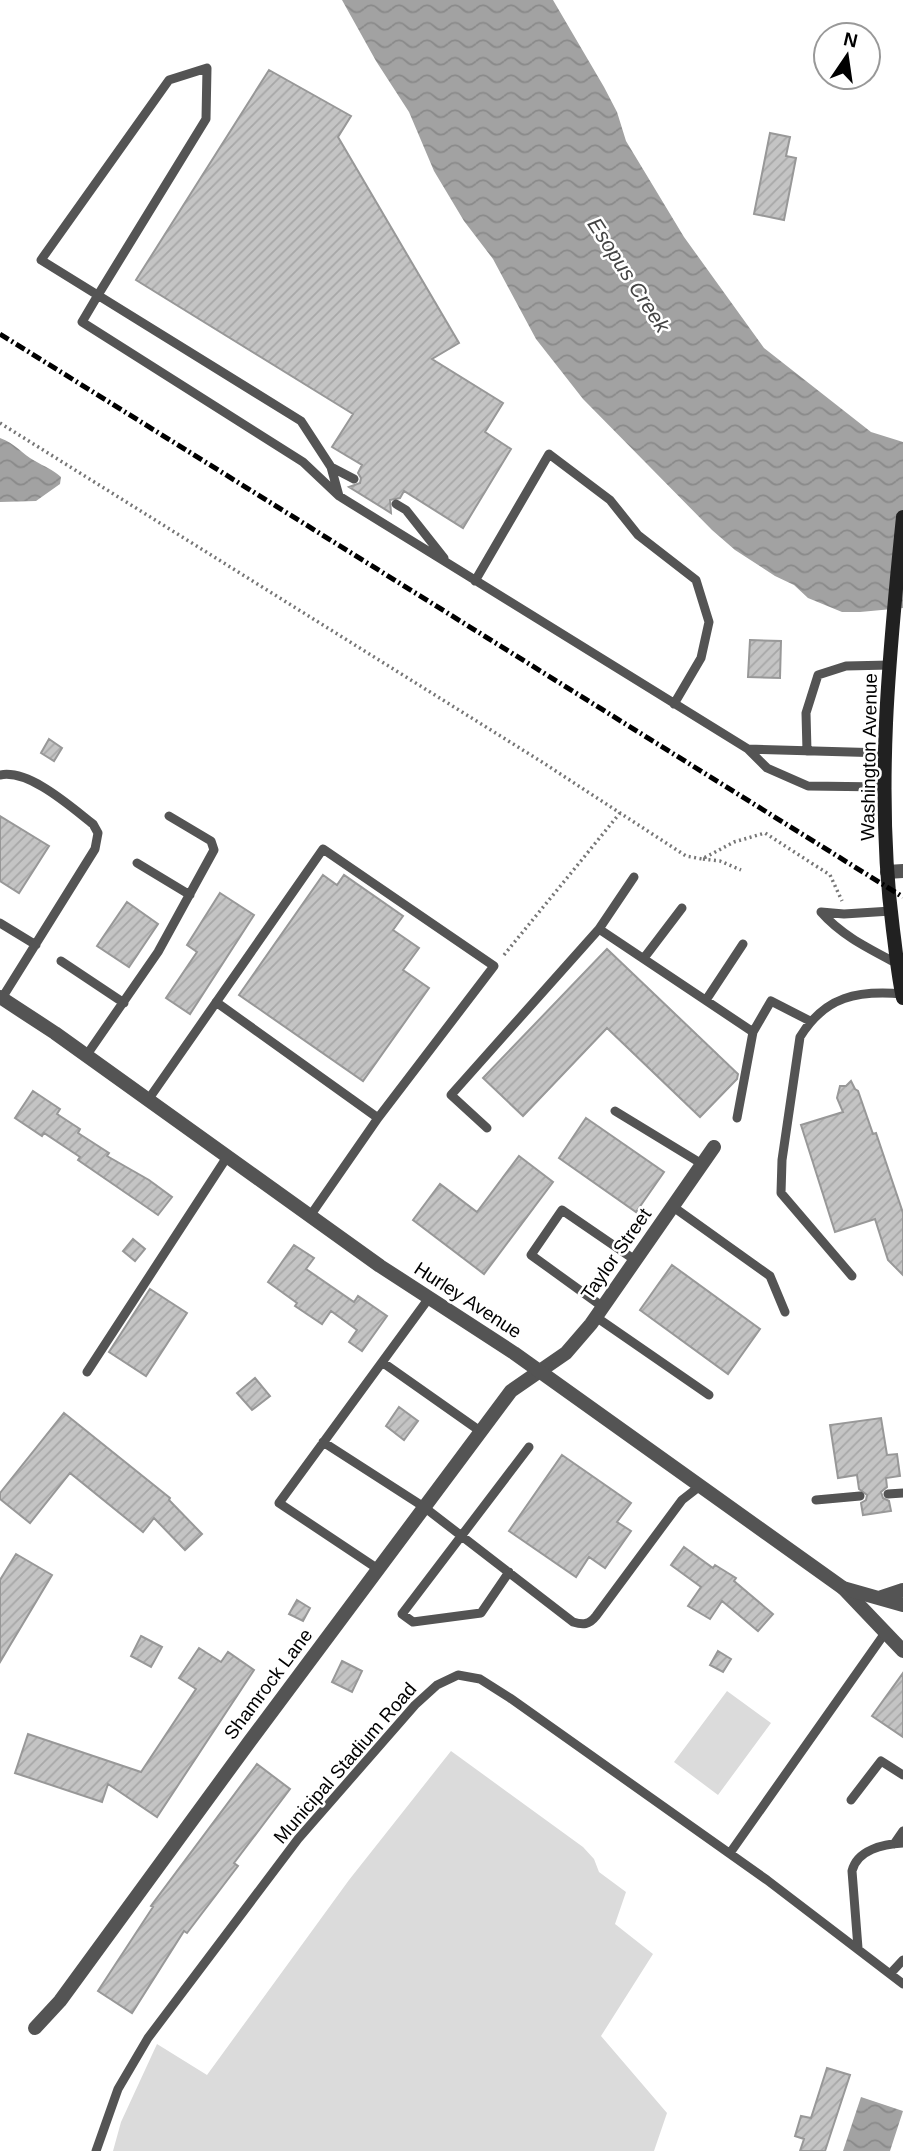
<svg xmlns="http://www.w3.org/2000/svg" width="903" height="2151" font-family="Arial,sans-serif">
<style>
.garden{fill:#dbdbdb}
.water{fill:url(#water-waves)}
.building{fill:url(#building-hatch);stroke:#989898;stroke-width:2}
.lines{fill:none;stroke-linecap:round;stroke-linejoin:round}
.path{stroke:#767676;stroke-width:3.5;stroke-dasharray:2 3.5;stroke-linecap:butt}
.service{stroke:#545454;stroke-width:9}
.minor{stroke:#545454;stroke-width:14}
.tertiary{stroke:#545454;stroke-width:14}
.secondary{stroke:#212121;stroke-width:14}
.rail{stroke:#000;stroke-width:5;stroke-dasharray:10 3.5 2 3.5;stroke-linecap:butt}
.labels{text-anchor:middle;dominant-baseline:central;stroke-width:5;stroke-linejoin:round;paint-order:stroke}
.street-label{font-size:19px;fill:#000;stroke:#fff}
.water-label{font-size:21px;font-style:italic;fill:#434343;stroke:#fff}
</style>
<defs>
<pattern id="water-waves" width="16" height="10" patternUnits="userSpaceOnUse" patternTransform="scale(1.75)"><rect width="16" height="10" fill="#a2a2a2"/><path d="M0 5q4-4 8 0t8 0" fill="none" stroke="#8a8a8a"/></pattern>
<pattern id="building-hatch" width="6" height="6" patternUnits="userSpaceOnUse" patternTransform="scale(1.75)"><rect width="6" height="6" fill="#c4c4c4"/><path d="M-1 1l2-2M0 6l6-6M5 7l2-2" fill="none" stroke="#a7a7a7"/></pattern>
</defs>
<rect width="100%" height="100%" fill="#fff"/>
<path class="garden" d="M727 1691 771 1723 718 1795 674 1762Z
M451 1751 583 1847 594 1859 599 1872 626 1892 615 1924 653 1954 601 2036 667 2113 654 2151H113L121 2122 157 2044 207 2075 349 1880Z"/>
<path class="water" d="M342 0H553L604 87 617 112 626 141 684 237 764 348 871 432 903 442V608L860 612H842L808 598 794 585 775 576 735 550 712 530 583 399 536 339 493 259 464 221 434 171 409 112 376 61Z
M0 438C15 443 22 454 35 461 45 467 52 469 61 477L60 484 36 501 0 502Z
M861 2097 903 2111 890 2151H843Z"/>
<path class="building" d="M269 70 351 116 338 137 459 343 432 359 503 403 485 432 511 449 463 528 404 491 400 498 390 500 391 513 349 487 360 483 361 478 358 473 362 465 332 447 353 414 136 280Z
M770 133 790 137 786 156 796 158 784 220 754 214Z
M750 640 781 641 780 678 748 677Z
M49 739 62 748 54 761 41 753Z
M0 816 49 846 19 893 0 881Z
M323 875 337 885 344 875 403 916 393 930 419 948 403 970 429 988 363 1081 239 995Z
M220 893 254 915 190 1014 166 998 197 952 187 945Z
M127 902 158 924 129 967 97 946Z
M607 949 738 1074 737 1079 700 1117 607 1028 523 1116 483 1078Z
M851 1081 855 1089 858 1091 873 1134 876 1133 903 1213V1275L888 1260 875 1219 835 1232 801 1125 843 1112 837 1098 840 1086H846Z
M33 1091 60 1109 57 1114 80 1129 78 1133 109 1153 107 1156 149 1180 172 1197 158 1215 78 1160 80 1157 44 1133 42 1136 15 1118Z
M586 1118 664 1172 636 1212 559 1158Z
M519 1156 553 1182 484 1274 413 1220 440 1184 477 1212Z
M133 1239 145 1249 135 1261 123 1251Z
M294 1245 314 1258 306 1269 354 1302 358 1296 387 1316 362 1351 349 1342 357 1330 331 1311 322 1324 295 1306 297 1303 268 1282Z
M672 1265 760 1329 728 1374 640 1310Z
M150 1289 187 1313 146 1376 109 1352Z
M255 1378 270 1396 252 1410 237 1393Z
M399 1407 418 1421 404 1440 386 1426Z
M64 1413 170 1498 169 1500 202 1534 185 1550 154 1518 143 1532 70 1473 30 1523 0 1499V1493Z
M881 1418 887 1455 897 1454 900 1476 886 1478 887 1487 881 1492 883 1498 889 1501 891 1511 863 1515 861 1503 866 1500 867 1495 859 1489 857 1475 838 1478 830 1425Z
M562 1455 631 1503 617 1522 631 1531 605 1568 589 1557 576 1577 509 1531Z
M684 1547 713 1568 715 1565 736 1578 734 1581 773 1614 758 1631 722 1601 710 1619 688 1606 701 1587 671 1565Z
M16 1554 52 1575 0 1662V1580Z
M297 1600 310 1608 303 1621 289 1614Z
M141 1636 162 1647 151 1667 131 1656Z
M199 1648 221 1662 228 1652 254 1670 157 1817 108 1784 102 1802 15 1773 28 1734 141 1772 196 1689 179 1678Z
M718 1651 731 1659 723 1672 710 1665Z
M342 1661 362 1671 352 1692 332 1682Z
M903 1673V1737L872 1716Z
M257 1764 290 1789 234 1863 238 1866 187 1933 184 1931 132 2013 98 1991 153 1907 151 1906Z
M827 2068 850 2075 825 2151H800L804 2139 795 2136 801 2116 811 2118Z"/>
<g class="lines">
<path class="path" d="M0 423 542 762 686 856 702 859 734 842 765 833 830 875 842 901
M703 859 720 861 741 870
M504 955 620 813"/>
<path class="service" d="M331 467 354 479
M339 496 303 462 82 322 98 295 206 119 207 68 169 80 41 260 301 421 331 467 339 496 748 749 767 768 808 786 885 787
M396 504 406 510 444 558
M475 581 549 454 610 500 638 535 696 580 709 622 701 658 674 704
M748 749 885 753
M807 751 806 713 818 675 846 666 890 665
M0 775C29 769 70 806 93 824L98 833 95 849 2 998
M137 863 190 895
M821 912C842 936 870 949 898 964
M821 912 844 914 891 911
M0 923 36 945
M599 929 634 877
M644 958 682 908
M61 961 124 1003
M706 1000 743 944
M216 1002 378 1118
M86 1056 158 952 214 850 211 841 169 816
M148 1100 323 849 494 966 378 1118 310 1216
M615 1111 702 1164
M737 1118 753 1032
M487 1128 451 1095 599 929 753 1032 771 1001 810 1021
M672 1206 770 1276 785 1312
M852 1276 781 1193 782 1160 800 1037C825 996 858 990 903 994
M603 1307 531 1255 562 1210 635 1260
M596 1317 709 1395
M382 1362 480 1431
M87 1372 227 1157
M323 1442 424 1507 573 1622C583 1625 589 1625 596 1616L682 1500 700 1486
M888 1494 903 1493
M816 1500 860 1496
M378 1569 279 1503 429 1298
M509 1572 481 1613 413 1622 402 1614 529 1447
M851 1800 881 1761 903 1775
M894 1844 903 1831
M730 1853 885 1633
M858 1948 852 1871C857 1850 883 1844 903 1843
M890 1974 903 1960
M96 2151 118 2089 148 2038 298 1839 415 1705 437 1685 458 1675 480 1679 510 1698 767 1880 903 1984"/>
<path class="minor" d="M887 872 903 871
M843 1588 903 1651
M35 2028 60 2001 250 1741 511 1391 566 1353 591 1324 714 1147"/>
<path class="tertiary" d="M0 997 55 1033 380 1266 514 1353 843 1588 903 1605
M879 1598 903 1590"/>
<path class="secondary" d="M903 517C889 654 875 792 893 930 896 952 898 976 903 998"/>
<path class="rail" d="M0 334 903 897"/>
</g>
<g class="labels">
<g class="street-label">
<text transform="translate(869 757) rotate(-89)">Washington Avenue</text>
<text transform="translate(616 1254) rotate(-55)">Taylor Street</text>
<text transform="translate(468 1300) rotate(33)">Hurley Avenue</text>
<text transform="translate(268 1684) rotate(-53)">Shamrock Lane</text>
<text transform="translate(345 1763) rotate(-49)">Municipal Stadium Road</text>
</g>
<g class="water-label">
<text transform="translate(629 275) rotate(57)">Esopus Creek</text>
</g>
</g>
<g transform="translate(847 56) rotate(13)"><circle r="33" fill="#ffffff" stroke="#999999" stroke-width="2"/>
<path d="M0-5L12 26L0 18L-12 26Z" fill="#000000"/>
<text y="-10" font-size="19" font-weight="bold" text-anchor="middle" fill="#000000">N</text>
</g>
</svg>
